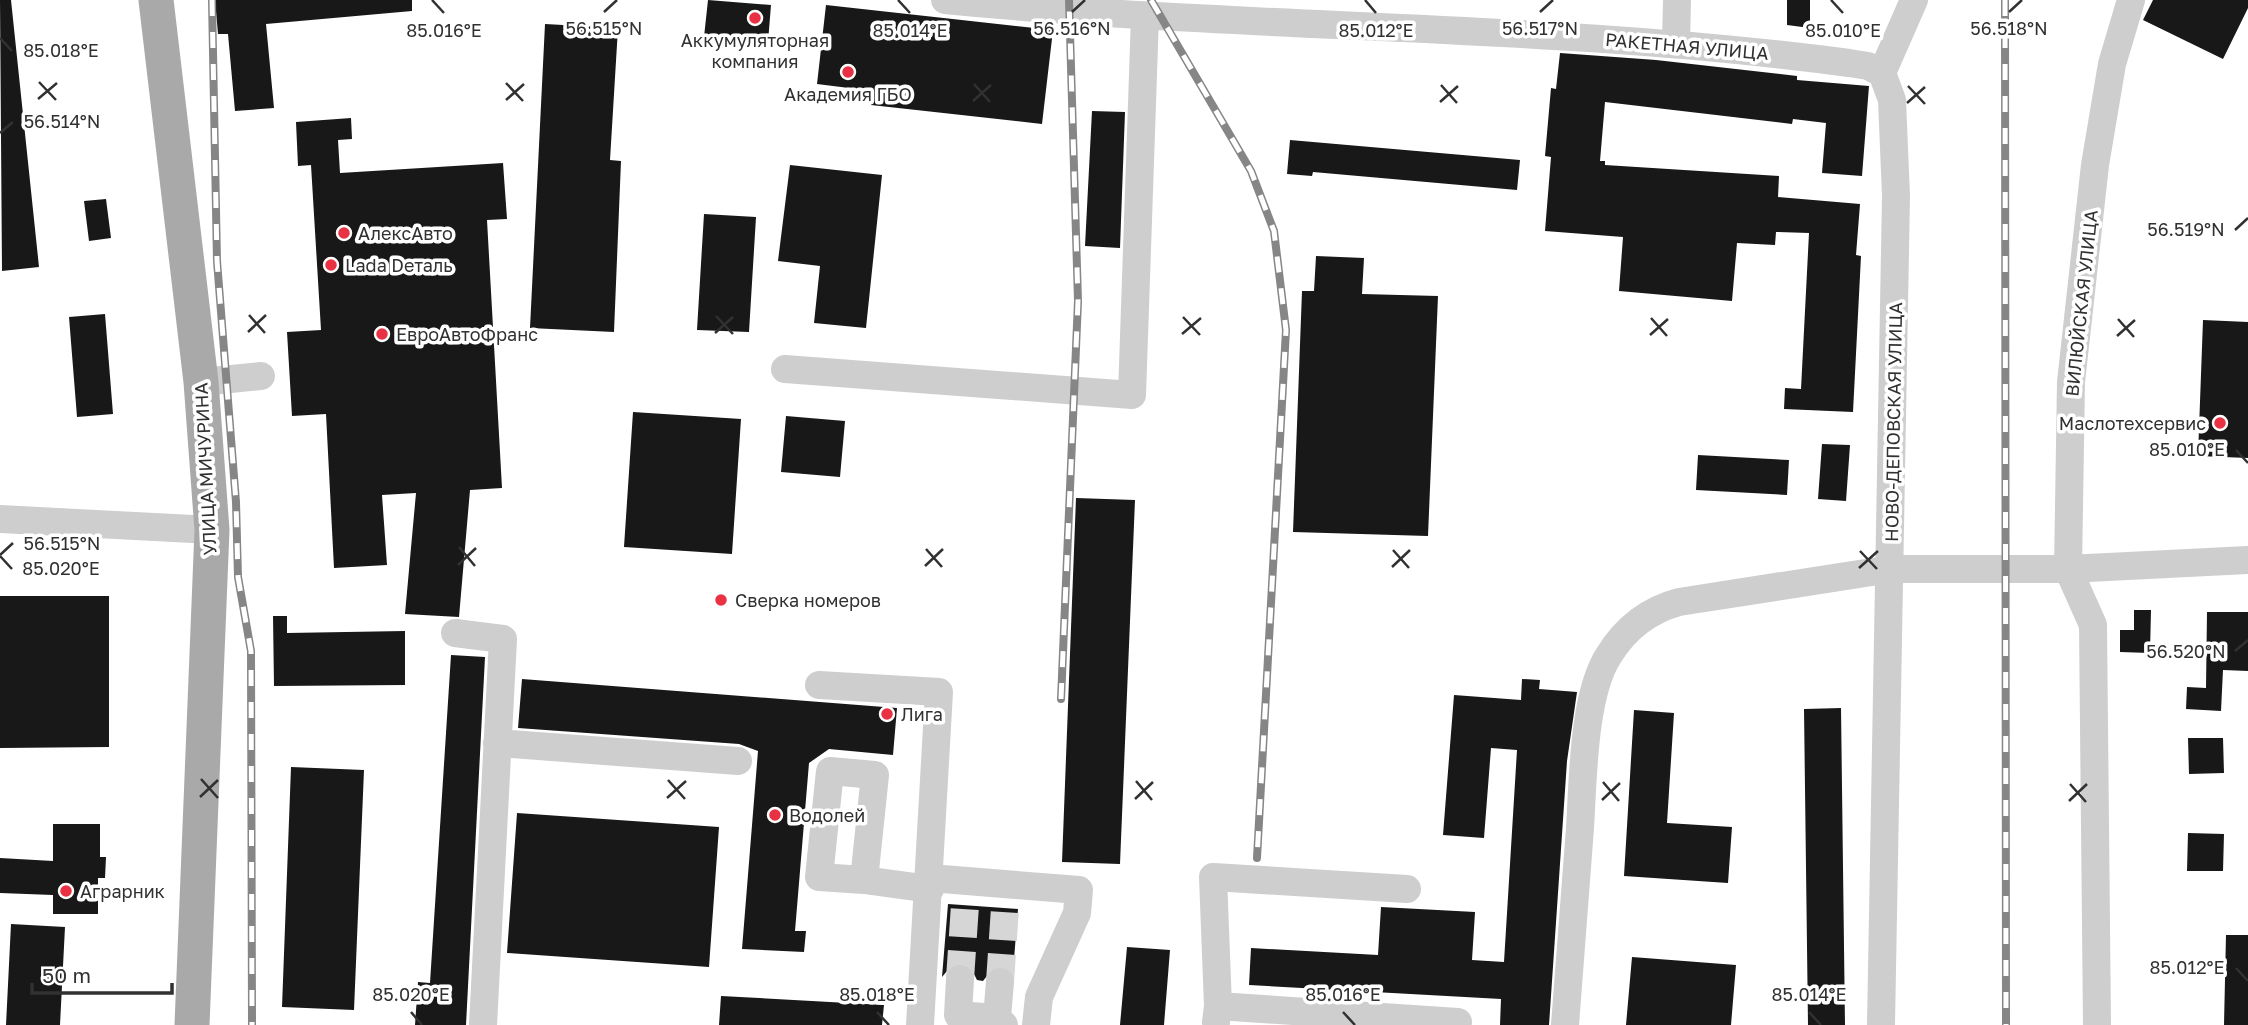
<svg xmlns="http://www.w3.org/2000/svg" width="2248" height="1025" font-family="'Golos Text',sans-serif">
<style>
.building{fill:#181818}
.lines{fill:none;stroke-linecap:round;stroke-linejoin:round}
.minor-tunnel{stroke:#d6d6d6;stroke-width:28;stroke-dasharray:28 14;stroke-linecap:butt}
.minor{stroke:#cecece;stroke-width:28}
.major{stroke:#a9a9a9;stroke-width:35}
.rail-casing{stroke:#868686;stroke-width:8}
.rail{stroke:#fff;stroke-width:5;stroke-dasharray:16;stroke-linecap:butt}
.ticks{fill:none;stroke:#313131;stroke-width:2.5}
.poi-dot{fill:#e83244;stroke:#fff;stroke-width:2.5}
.labels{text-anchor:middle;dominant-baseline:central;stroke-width:7;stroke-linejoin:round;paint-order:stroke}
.poi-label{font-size:18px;fill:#313131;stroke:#fff;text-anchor:start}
.street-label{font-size:18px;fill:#313131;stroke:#fff}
.ticks-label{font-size:18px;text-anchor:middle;fill:#313131;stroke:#fff;stroke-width:7;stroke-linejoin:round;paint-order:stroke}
</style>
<rect width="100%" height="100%" fill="#fff"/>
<path class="building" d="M0 0H11L39 267 2 271Z
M215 0H412V11L266 24 274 108 235 111 228 34H218Z
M708 0 771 5 768 42 704 37Z
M1787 0H1810V28L1787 25Z
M2153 0H2248V8L2223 59 2143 20Z
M826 5 1053 30 1042 124 871 105 873 91 817 84Z
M545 24 618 28 610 160 621 161 614 332 530 328Z
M1560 53 1656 60 1797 76V80L1869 86 1862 176 1822 173 1826 123 1793 119 1792 124 1605 102 1600 161H1605V165L1779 176 1778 197 1860 204 1856 255 1861 256 1853 412 1784 409 1785 388 1801 389 1809 233 1776 232 1775 245 1737 243 1732 301 1619 291 1623 237 1545 231 1551 157 1545 156 1551 88 1556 89Z
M1092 111 1125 112 1120 248 1085 246Z
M351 118 352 139 338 140 340 173 503 163 507 219 487 220 502 488 470 490 459 617 405 614 416 493 382 495 387 565 334 568 326 414 292 416 287 332 321 330 311 165 298 166 296 122Z
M1290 140 1520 160 1517 190 1313 172 1312 176 1287 174Z
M790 165 882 175 866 328 814 323 820 266 778 261Z
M106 199 111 238 89 241 84 201Z
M704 214 756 217 749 332 697 330Z
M1316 256 1364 258 1362 294 1438 296 1428 536 1293 532 1302 291H1314Z
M105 314 113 414 77 417 69 317Z
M2203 320 2248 322V458L2198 456Z
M633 412 741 419 732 554 624 547Z
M786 416 845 421 840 477 781 472Z
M1822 444 1850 445 1846 501 1818 499Z
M1698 455 1789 460 1787 495 1696 490Z
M1076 498 1135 500 1120 864 1062 862Z
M0 596H109V747L0 748Z
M2134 610H2151L2150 653 2120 652V630H2134Z
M2207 612H2248V671L2223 670 2221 711 2186 709 2187 687 2206 688Z
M273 616H287V633L405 631V685L274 686Z
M451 655 485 657 466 1025H415L418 982 430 983Z
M522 679 897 708 893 755 829 749 809 763 795 931H806L804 952 742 949 758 751 739 744 518 728Z
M1522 679 1540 680 1539 689 1577 692 1567 761 1549 1025H1500L1501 999 1249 985 1251 948 1378 955 1381 907 1475 912 1472 960 1504 962 1517 750 1491 748 1484 838 1443 835 1454 695 1521 700Z
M1841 708 1845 1025H1808L1804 709Z
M1634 710 1674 713 1667 823 1732 827 1728 883 1624 876Z
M2188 738H2223L2224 773 2189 774Z
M291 767 364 770 354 1010 282 1007Z
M517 813 719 827 709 967 507 953Z
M53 824H100V857H106L105 878H98V914H53V895L0 893V858L53 861Z
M2188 833 2224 834 2223 871H2187Z
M948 904 1018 909 1013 972 1002 966 994 967 983 981 977 980 970 966 960 962 952 965 942 977Z
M11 924 65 927 60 1025H6Z
M2226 935H2248V1025H2224Z
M1127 947 1170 950 1164 1025H1120Z
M1632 957 1736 965 1731 1025H1626Z
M721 996 884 1005 882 1025H719Z"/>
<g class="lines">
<path class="minor-tunnel" d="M960 979 965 905
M1000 982 1005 908"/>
<path class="minor" d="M945 0C1246 30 1549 23 1849 63L1868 66 1882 73
M1676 43 1677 0
M1882 73 1914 0
M785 369 1132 395 1145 16
M201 382 261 376
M0 519 212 530
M455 633 503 639 483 1025
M819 685 939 692 920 1025
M497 743 738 761
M930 878 1079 890 1077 913 1039 997 1036 1025
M864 880 819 877 830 771 875 775 864 880 930 889
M960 979 958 1015 997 1018
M1000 982 997 1018 1004 1025
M1218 1006 1213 877 1407 889
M1216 1022 1218 1006 1458 1022
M1565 1025C1570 959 1575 893 1580 828 1583 781 1583 694 1609 655 1625 629 1649 610 1679 602L1891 569H2068L2248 560
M1881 1025 1896 196 1892 100 1882 73
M2097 1025 2093 625 2068 569 2071 382 2095 165 2112 64 2131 0"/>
<path class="major" d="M156 0 201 382 212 530 192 1025"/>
<g class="rail-casing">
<path id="rail" d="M212 0 217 261 236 502 238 577 251 651 252 1025
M1151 0 1251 171 1274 231 1286 330 1257 858
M2005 0 2006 1025
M1061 699 1078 301 1069 0"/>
</g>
<use href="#rail" class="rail"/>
</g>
<path class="ticks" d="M432 0 444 13M898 0 910 13M1365 0 1376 13M1831 0 1843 13M604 12 617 0M1072 12 1085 0M1540 12 1553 0M2009 12 2022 0M0 38 12 51M39 82 56 100M506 83 523 101M974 84 990 102M1441 85 1457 103M1908 86 1925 104M38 99 57 83M506 100 524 84M973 101 991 85M1440 102 1458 86M1907 103 1925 87M0 133 13 122M2235 230 2248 218M249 315 265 333M716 316 733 334M1183 317 1200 335M1651 318 1667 336M2118 319 2134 337M248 332 266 315M715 333 733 317M1182 334 1201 318M1650 335 1668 319M2117 336 2135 320M2236 450 2248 463M459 547 475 566M926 549 942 567M1393 550 1409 568M1860 551 1877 569M0 555 13 543M0 556 12 569M458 565 476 548M925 566 943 549M1392 567 1410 550M1859 568 1878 551M2235 651 2248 640M201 779 218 798M668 780 685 799M1136 781 1152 800M1603 782 1619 801M2070 784 2086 802M200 797 218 780M667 798 686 781M1135 799 1153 782M1602 800 1620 783M2069 801 2087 784M2236 968 2248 981M411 1012 422 1025M877 1012 889 1025M1343 1012 1355 1025M1809 1012 1821 1025"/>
<g class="poi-dot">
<circle cx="755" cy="18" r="7"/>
<circle cx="848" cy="72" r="7"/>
<circle cx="344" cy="233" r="7"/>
<circle cx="331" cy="265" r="7"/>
<circle cx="382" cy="334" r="7"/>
<circle cx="2220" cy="423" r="7"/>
<circle cx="721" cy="600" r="7"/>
<circle cx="887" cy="714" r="7"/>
<circle cx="775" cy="815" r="7"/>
<circle cx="66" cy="891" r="7"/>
</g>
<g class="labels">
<g class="poi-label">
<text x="755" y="40" text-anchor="middle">Аккумуляторная<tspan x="755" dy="21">компания</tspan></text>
<text x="848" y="94" text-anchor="middle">Академия ГБО</text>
<text x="358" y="233">АлексАвто</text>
<text x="345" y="265">Lada Dеталь</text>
<text x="396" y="334">ЕвроАвтоФранс</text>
<text x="2206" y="423" text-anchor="end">Маслотехсервис</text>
<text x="735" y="600">Сверка номеров</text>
<text x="901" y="714">Лига</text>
<text x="789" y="815">Водолей</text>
<text x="80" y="891">Аграрник</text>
</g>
<g class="street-label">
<text transform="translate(1687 46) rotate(5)">РАКЕТНАЯ УЛИЦА</text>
<text transform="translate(2081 303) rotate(-84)">ВИЛЮЙСКАЯ УЛИЦА</text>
<text transform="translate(1893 422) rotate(-89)">НОВО-ДЕПОВСКАЯ УЛИЦА</text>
<text transform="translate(205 469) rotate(-93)">УЛИЦА МИЧУРИНА</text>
</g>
</g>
<g class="ticks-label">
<text x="604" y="35">56.515°N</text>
<text x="1072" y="35">56.516°N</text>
<text x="1540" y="35">56.517°N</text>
<text x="2009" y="35">56.518°N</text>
<text x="444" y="37">85.016°E</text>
<text x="910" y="37">85.014°E</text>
<text x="1376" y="37">85.012°E</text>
<text x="1843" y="37">85.010°E</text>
<text x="61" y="57">85.018°E</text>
<text x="62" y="128">56.514°N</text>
<text x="2186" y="236">56.519°N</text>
<text x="2187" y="456">85.010°E</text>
<text x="62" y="550">56.515°N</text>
<text x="61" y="575">85.020°E</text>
<text x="2186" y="658">56.520°N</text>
<text x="2187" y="974">85.012°E</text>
<text x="411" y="1001">85.020°E</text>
<text x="877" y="1001">85.018°E</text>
<text x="1343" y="1001">85.016°E</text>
<text x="1809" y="1001">85.014°E</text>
</g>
<path d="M32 983v10h140v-10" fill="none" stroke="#313131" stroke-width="3.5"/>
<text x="42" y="983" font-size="21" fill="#313131" stroke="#ffffff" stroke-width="5" paint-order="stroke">50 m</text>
</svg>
